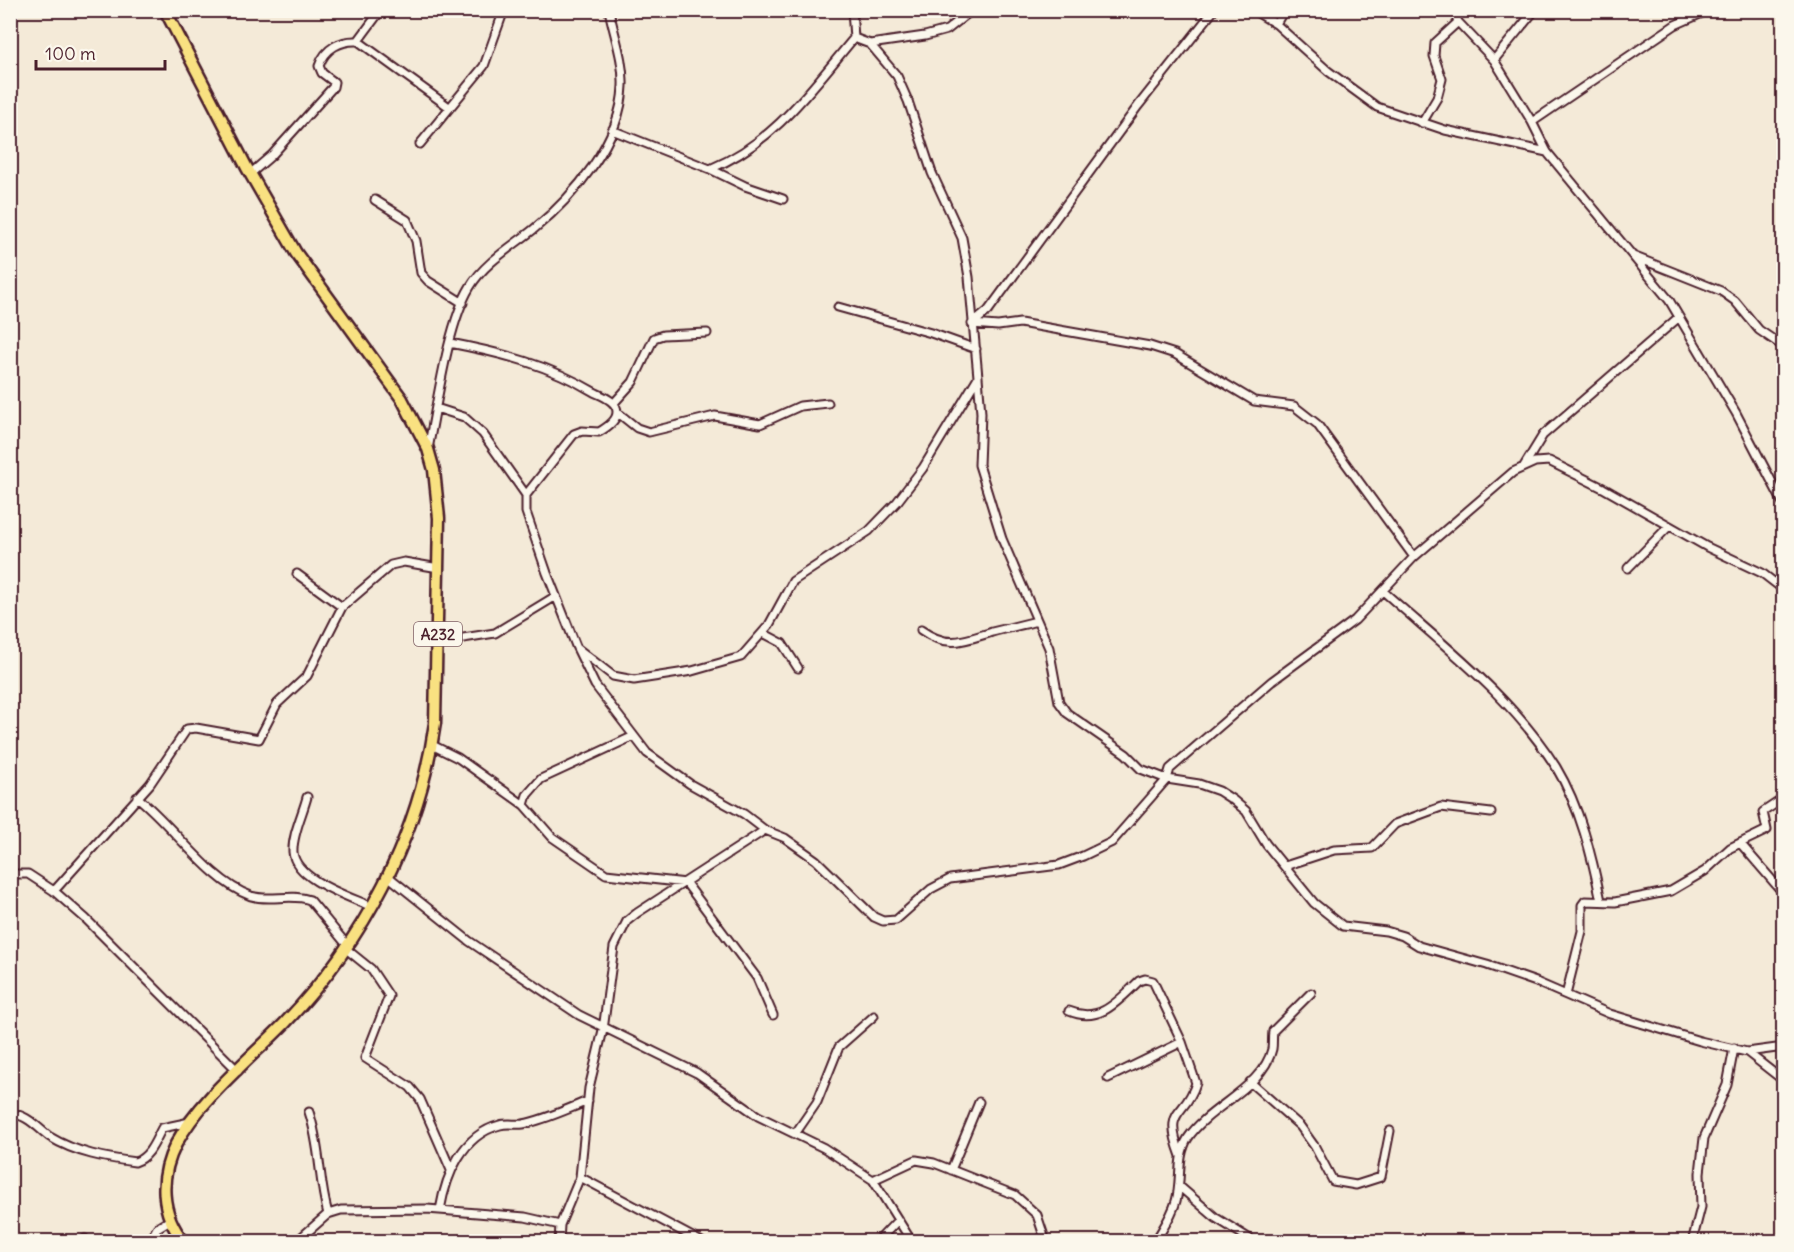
<svg xmlns="http://www.w3.org/2000/svg" width="1794" height="1252" font-family="Delius,sans-serif">
<style>
.lines{fill:none;stroke-linecap:round;stroke-linejoin:round}
.minor-casing{stroke:#4a1f2b;stroke-width:11}
.primary-casing{stroke:#4a1f2b;stroke-width:15}
.minor{stroke:#fbf7ec;stroke-width:7}
.primary{stroke:#f9e181;stroke-width:10}
.labels{text-anchor:middle;dominant-baseline:central;stroke-width:4.5;stroke-linejoin:round;paint-order:stroke}
.shield{fill:#fbf7ec;stroke:#7f6065;stroke-width:1.5}
.shield-label{font-size:15px;font-weight:bold;fill:#4a1f2b}
</style>
<rect width="100%" height="100%" fill="#f4ead8"/>
<filter id="ink" filterUnits="userSpaceOnUse"><feTurbulence type="fractalNoise" baseFrequency=".0167" numOctaves="2"/><feDisplacementMap in="SourceGraphic" scale="12" xChannelSelector="R" yChannelSelector="G"/><feConvolveMatrix kernelMatrix="1 2 1 2 8 2 1 2 1" color-interpolation-filters="sRGB"/></filter>
<g filter="url(#ink)">
<g class="lines">
<g class="minor-casing">
<path id="minor" d="M852 10 854 38 870 44 897 76 908 101 932 173 962 238 969 277 978 377 981 413 979 465 1002 539 1049 648 1059 702 1067 713 1126 754 1141 769 1167 779 1199 784 1219 791 1233 800 1246 811 1266 844 1314 903 1343 926 1386 931 1403 936 1419 946 1487 965 1536 982 1610 1014 1700 1041 1747 1052 1784 1081
M1253 10 1276 24 1328 71 1377 107 1445 130 1547 152
M1454 10 1458 22 1494 60 1532 122 1547 152 1669 300 1736 413 1784 505
M1276 24 1284 10
M358 41 381 10
M870 44 925 36 947 30 972 10
M1494 60 1535 10
M1532 122 1675 25 1709 10
M1422 123 1437 98 1442 79 1434 56 1435 43 1458 22
M612 130 710 169C774 143 811 89 854 38
M420 144 484 66 504 10
M710 169 745 186 783 199
M250 174 272 155 333 87 334 82 322 73 319 66C325 48 341 40 358 41L449 107
M375 200 407 220 416 241 421 273 428 281 463 303
M1633 256 1721 291 1735 301 1759 330 1784 347
M838 307 931 333 976 349
M972 324 998 326 1020 323 1150 346 1175 354 1254 401 1294 406 1317 424 1414 557
M972 324 988 311 1138 106 1214 10
M450 343C502 353 549 365 594 392 602 396 617 401 617 412 617 421 606 428 599 432L582 431 574 434 526 495
M614 403 633 382 654 338 663 335 707 333
M436 408 464 417 483 434 526 495V512L547 573 576 646 595 685 647 753 690 784 744 814 765 830 785 838 816 860 874 917 883 921 896 920 931 889 950 879 1059 865 1083 856 1112 842 1167 779 1170 769 1272 681 1355 620 1414 557 1513 472 1535 462 1549 461 1603 488 1707 547 1762 573 1784 590
M617 412 637 428 649 432 715 416 760 424 800 406 828 403
M428 449C437 405 448 323 470 287 484 263 513 246 534 229 574 196 621 142 623 86 624 61 614 35 609 10
M1524 466 1543 435 1679 317
M1628 568 1669 526
M297 574 342 607
M1383 591C1443 645 1512 697 1556 767 1580 807 1592 856 1601 901
M921 630C948 649 963 641 992 632 1007 628 1022 625 1037 621
M763 633 782 643 798 668
M438 642 495 633 556 596
M577 648 613 676 634 680 692 671 741 657 769 625 793 581 869 531 897 502 923 468 978 377
M634 736 541 779 527 795 524 805 552 837 606 874 686 883 757 978 773 1015
M432 745 458 758 524 805
M137 797C173 825 209 881 251 896 270 902 291 893 310 900L347 945
M307 797C303 813 292 835 293 852 295 880 351 897 372 907
M1740 843 1784 894
M1285 866 1334 850 1372 848 1395 824 1441 807 1491 813
M10 874H28L54 891 86 919 238 1071
M389 877 469 941 579 1015 697 1073 758 1116 824 1148 873 1180 912 1242
M54 891 150 784 187 729 196 728 259 739 277 704 307 676 342 607 391 565 404 562 439 568
M345 948 371 969 389 996 365 1058 410 1087 420 1099 451 1170
M1566 995 1582 931V905L1585 901 1615 902 1671 891 1705 871 1730 848 1767 830 1763 812 1784 798
M1069 1011C1100 1024 1118 1001 1139 981L1145 979 1153 981 1182 1042 1196 1083C1185 1119 1162 1106 1181 1156
M1747 1052 1784 1047
M1108 1078 1182 1042
M1250 1082 1300 1126 1315 1147 1333 1181 1356 1185 1381 1177 1390 1131
M309 1112C321 1148 318 1178 328 1214
M10 1115C24 1111 40 1130 50 1137 76 1153 106 1158 135 1162 150 1157 155 1141 162 1128L190 1122
M795 1134 817 1102 839 1047 874 1016
M951 1170 979 1102
M580 1177 702 1242
M873 1180 916 1160 934 1163 1015 1195 1037 1215 1046 1242
M1179 1186 1216 1218 1250 1239
M440 1210C446 1175 462 1135 500 1125 507 1123 516 1125 523 1124 545 1120 567 1109 588 1101
M85 1239 86 1242
M149 1242 157 1228 170 1220
M296 1242 328 1214 341 1210 427 1209 525 1217 560 1225
M559 1242 560 1225 580 1177 589 1088 603 1030 614 947 627 921 637 913 765 830
M877 1242 898 1220
M1155 1242C1163 1228 1172 1216 1176 1201 1182 1181 1176 1157 1188 1138 1209 1106 1263 1088 1272 1049 1273 1043 1272 1037 1273 1031L1311 993
M1692 1242 1701 1207 1700 1173 1704 1138 1727 1085 1734 1048"/>
</g>
<g class="primary-casing">
<path id="primary" d="M165 10 247 168 296 253 402 399 428 449 434 470 439 518 435 723C419 837 364 940 285 1023 250 1059 199 1100 176 1144 159 1177 160 1213 184 1242"/>
</g>
<use href="#minor" class="minor"/>
<use href="#primary" class="primary"/>
</g>
</g>
<g class="labels">
<rect class="shield" x="414" y="622" width="48" height="24" rx="4.5"/>
<g class="shield-label">
<text x="438" y="634">A232</text>
</g>
</g>
<rect width="1794" height="1252" fill="none" stroke="#fbf7ec" stroke-width="36"/>
<rect x="18" y="18" width="1758" height="1216" fill="none" stroke="#4a1f2b" stroke-width="2" filter="url(#ink)"/>
<path d="M36 60v9h129v-9" fill="none" stroke="#4a1f2b" stroke-width="3"/>
<text x="45" y="60" font-size="18" fill="#4a1f2b" stroke="#fbf7ec" stroke-width="4.5" paint-order="stroke">100 m</text>
</svg>
